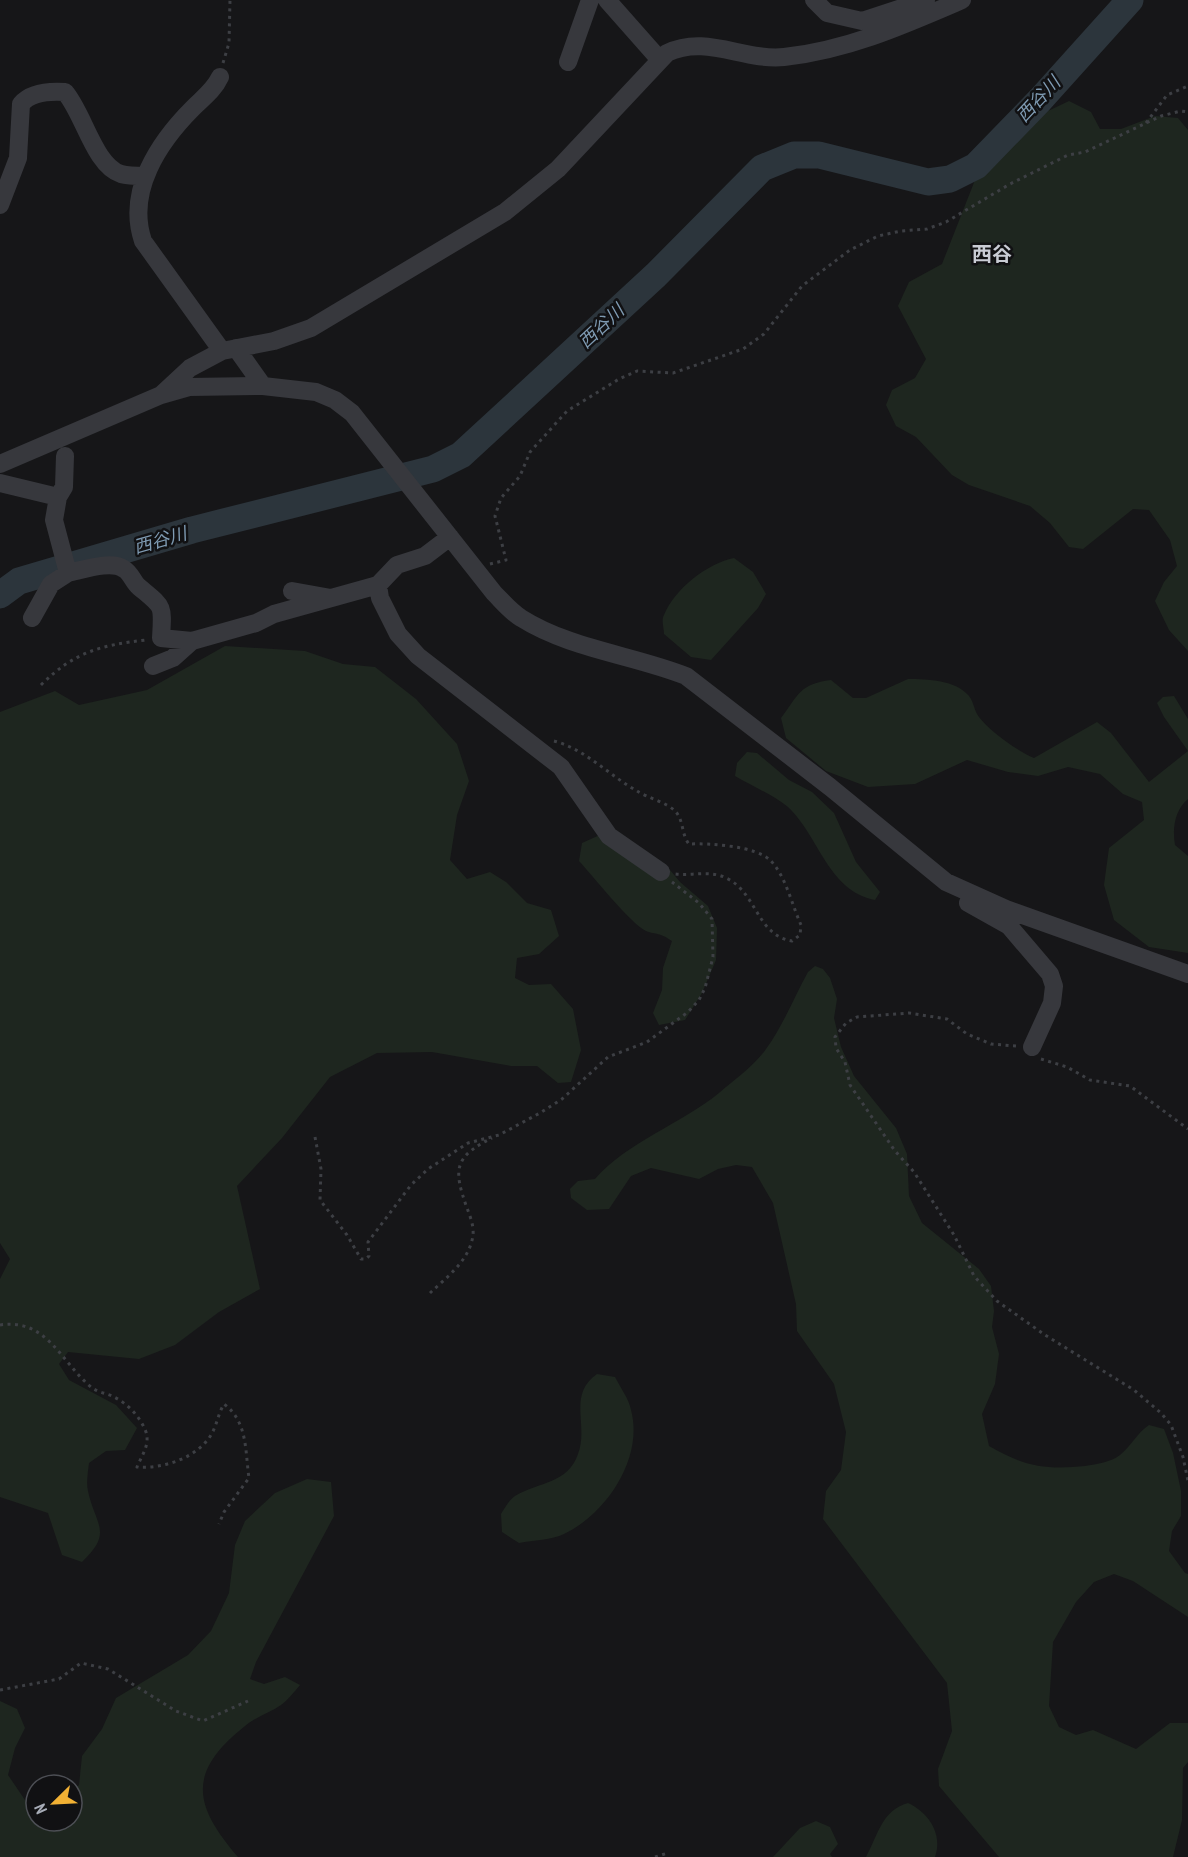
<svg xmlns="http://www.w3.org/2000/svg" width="1188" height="1857" font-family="'PT Sans Narrow','Noto Sans JP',sans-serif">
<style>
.green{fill:#1e261f}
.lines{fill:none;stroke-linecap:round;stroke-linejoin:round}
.river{stroke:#2c353c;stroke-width:27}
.path{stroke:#3d3f44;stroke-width:3;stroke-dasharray:3 4.5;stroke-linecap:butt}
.minor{stroke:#37383d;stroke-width:18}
.labels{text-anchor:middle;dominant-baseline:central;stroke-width:5;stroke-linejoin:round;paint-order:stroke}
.water-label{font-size:18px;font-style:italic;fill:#7f9bb3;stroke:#111113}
.quarter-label{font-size:20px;font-weight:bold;fill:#c9ccd4;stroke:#111113}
</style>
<rect width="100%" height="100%" fill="#161618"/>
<path class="green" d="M1069 101 1091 112 1100 129H1121L1155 116 1178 118 1188 130V651L1169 630 1155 601 1164 582 1177 566 1170 540 1149 510 1133 509 1083 549 1069 547 1050 523 1030 506 969 485 952 475 916 437 896 426 886 405 892 390 915 378 926 359 898 306 909 282 942 264 975 180 1048 111Z
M734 558 753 572 766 594 758 608 711 660 691 657 664 634C664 628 661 620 664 615 675 589 706 564 734 558Z
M225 646 305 651 343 664 375 667 416 699 457 744 469 781 457 815 450 860 467 879 490 872 506 882 527 903 551 910 559 936 539 954 517 958 515 978 529 985 551 984 573 1009 581 1050 571 1082 558 1083 537 1066H511L432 1052 377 1053 330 1077 282 1138 237 1186 260 1289 219 1312 175 1345 139 1359 68 1352 59 1364 69 1380 116 1405 137 1428 125 1450 106 1451 89 1463C88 1472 86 1483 88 1491 95 1525 114 1532 82 1562L62 1555 48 1513 0 1497V1279L10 1259 0 1243V712L55 691 79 705 147 690Z
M908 679C927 679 956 680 969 696 974 702 974 711 979 717 990 732 1018 751 1034 758L1097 722 1111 733 1149 782 1188 751V799C1175 810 1172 828 1175 845L1188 856V953L1149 947 1114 920 1104 885 1109 848 1144 820 1142 802 1123 794 1100 774 1068 767 1038 776 1008 772 967 760 915 784 868 787 826 771 786 738 781 718C799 694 800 684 831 680L853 698H866Z
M1174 696 1188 719V751L1164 717 1157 703 1163 697Z
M747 752 757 753 789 780 812 792 834 813 856 862 880 892 875 900C828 891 819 836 788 807 773 795 752 786 735 776L737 763Z
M602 834 665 864 680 882 708 906 717 928 716 960 702 993 685 1020 659 1025 653 1013 662 990 663 968 672 941C659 932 657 935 646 931 632 925 591 874 579 861L582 843Z
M815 966 823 969 830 978 837 999 834 1018 841 1047 854 1076 896 1128 907 1154 909 1196 922 1223 979 1269 991 1286 994 1311 992 1327 999 1354 995 1384 982 1414 989 1446C1023 1466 1046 1470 1085 1466 1097 1464 1111 1462 1120 1455 1131 1446 1137 1433 1149 1425L1164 1429 1173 1453 1181 1491V1516L1172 1531 1169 1551 1185 1573 1188 1574V1617L1133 1581 1114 1574 1094 1582 1076 1602 1053 1642 1049 1706 1059 1727 1076 1735 1093 1730 1136 1749 1170 1723H1188V1762L1183 1768 1182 1820 1173 1857H999L939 1786 938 1769 952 1731 947 1683 823 1519 826 1491 841 1470 846 1432 834 1384 797 1331 796 1304 773 1203 752 1167 736 1165 718 1169 699 1179 651 1168 631 1176 609 1209 587 1210 571 1198 570 1189 578 1181 595 1179C627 1142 681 1124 719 1093 734 1080 755 1065 766 1049 783 1026 794 997 808 972Z
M597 1374 615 1377C620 1387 629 1399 631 1410 644 1458 606 1514 564 1534 552 1540 533 1540 519 1543L502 1532 501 1514C505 1508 509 1500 515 1496 538 1482 568 1484 578 1454 589 1425 567 1395 597 1374Z
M307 1479 331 1482 334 1516 256 1662 250 1679 264 1684 285 1677 300 1685C294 1692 288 1700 281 1705 270 1713 255 1717 245 1726 187 1772 193 1805 238 1857H0V1701L17 1709 25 1728 15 1748 8 1775 25 1800 36 1801V1821H72V1790L79 1785 82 1756 102 1729 116 1698 188 1655 211 1631 229 1593 235 1545 245 1521 275 1493Z
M908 1803C929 1813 943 1834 935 1857H866C878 1835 882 1810 908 1803Z
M816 1821 830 1827 838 1844 830 1854 832 1857H773L800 1828Z"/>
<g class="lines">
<path class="river" d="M0 595 19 581 192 530 433 469 461 455 656 275 762 168 794 155H819L928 182 950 179 976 166 1040 100 1130 0"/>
<path class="path" d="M223 63 229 43 230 0
M1146 123 1167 95 1188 86
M490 564 506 560 495 516 501 498 520 476 530 452 567 411 619 379 637 371 673 373 743 349 764 334 802 286 850 250 878 236 901 231 927 229 946 222 1010 184 1068 155 1085 152 1161 116 1181 111 1188 112
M41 685C74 652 101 645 146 640
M554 741C585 749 610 776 637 791 648 798 666 802 675 811 684 820 681 834 689 844 709 843 757 846 771 861 786 877 792 905 801 925L800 935 792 941C756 935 757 892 726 878 711 870 692 876 675 874
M1016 1046 991 1044 967 1034 947 1019 909 1013 857 1017 846 1023 835 1037 836 1048 845 1062 850 1085 895 1151 914 1172 954 1235 974 1276 997 1301 1045 1335 1134 1390 1161 1413 1171 1425 1183 1457 1188 1481
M1041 1059 1067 1067 1090 1080 1130 1086 1188 1129
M315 1137 321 1169 320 1200 347 1235 361 1259H366L369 1256 368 1242 411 1185 428 1169 468 1143 499 1135 540 1113 562 1099 608 1057 647 1042 688 1012 699 1000 705 988 713 957 712 919 699 903 672 882
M430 1293C447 1277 470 1260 473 1235 474 1226 470 1216 467 1208 453 1169 454 1157 492 1138
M0 1325C47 1318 60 1361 91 1387 97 1392 105 1393 112 1396 127 1403 140 1416 146 1432 150 1445 142 1455 137 1467 163 1469 197 1458 211 1435 217 1425 218 1414 224 1404 248 1422 245 1451 249 1478L224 1512 219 1524
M0 1690 59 1679 81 1663 108 1669 176 1711 203 1721 248 1701
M655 1857 668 1853"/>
<path class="minor" d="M607 0 660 60
M814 0 827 13 862 21 926 0
M568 62 590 0
M220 77C214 90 203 98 193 108 159 142 126 191 143 241L222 351
M0 205 18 158 21 104C31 92 50 91 65 92 84 114 94 165 121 174 128 176 138 176 145 176
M236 348 263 386
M162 394 190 368 222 351 274 341 311 328 505 212 558 169 667 53C706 34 743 61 784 57 848 50 904 25 962 0
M0 464 161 395 189 387 263 386 316 392 335 400 352 413 494 593C502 601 511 612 521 618 570 649 633 655 686 676L830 787 946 882 1006 909 1188 974
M0 483 58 497 54 520 68 573C83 570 111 560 124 569 131 573 133 582 139 587 164 608 163 604 161 638L192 641 256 623 274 614 378 585 397 565 425 556 450 537
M58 497 64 487 65 456
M378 585 380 598 398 634 418 656 561 767 609 836 661 872
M292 591 331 598
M32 618 51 584 68 573
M153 666 173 658 192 641
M968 903 1009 926 1050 974 1054 986 1052 1003 1032 1047"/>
</g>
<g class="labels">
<g class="water-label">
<text transform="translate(1038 99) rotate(-47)">西谷川</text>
<text transform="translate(601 326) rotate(-43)">西谷川</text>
<text transform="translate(160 540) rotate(-16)">西谷川</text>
</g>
<g class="quarter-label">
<text x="992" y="254">西谷</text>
</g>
</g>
<g transform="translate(54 1803) rotate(246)"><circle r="28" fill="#111113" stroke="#4d4f55" stroke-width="1.5"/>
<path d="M0-4.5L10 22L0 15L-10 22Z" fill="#f2b134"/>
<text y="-9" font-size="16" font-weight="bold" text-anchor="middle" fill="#a8adb8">N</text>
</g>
</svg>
